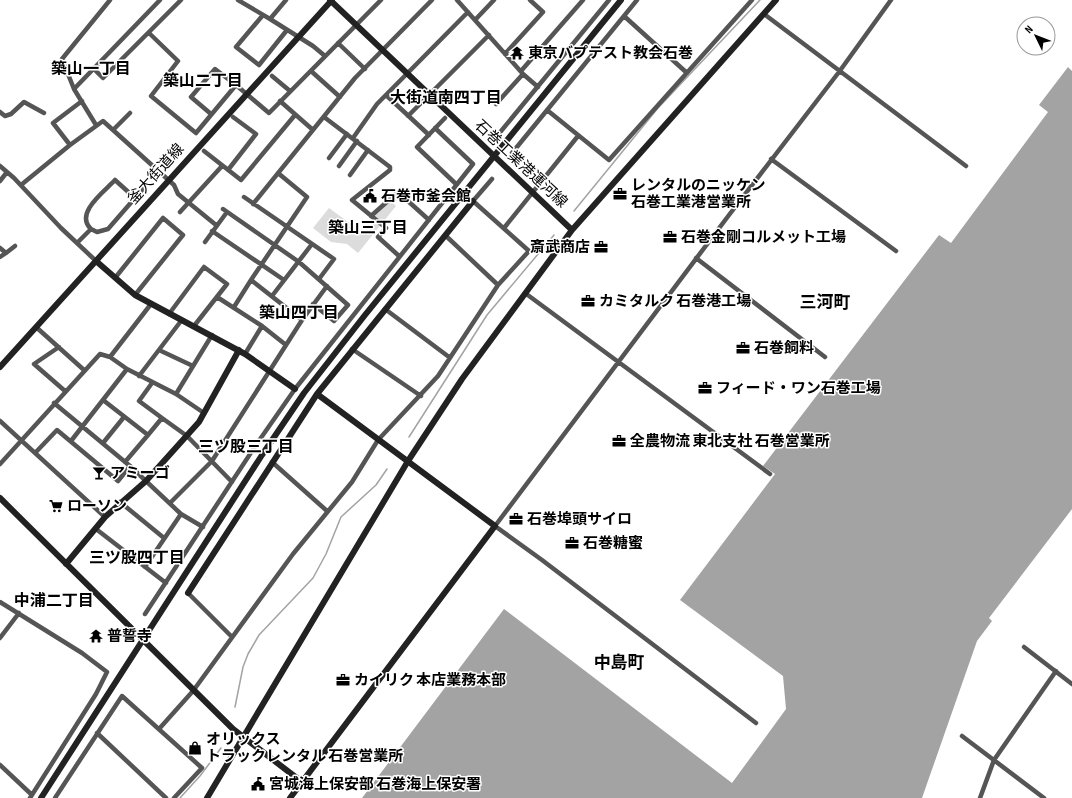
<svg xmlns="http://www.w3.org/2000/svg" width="1072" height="798" font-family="'Sofia Sans Condensed','Noto Sans JP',sans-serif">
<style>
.green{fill:#dcdcdc}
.water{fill:#a3a3a3}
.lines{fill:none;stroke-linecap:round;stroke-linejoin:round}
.stream{stroke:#a3a3a3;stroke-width:1.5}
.street{stroke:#555;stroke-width:4.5}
.secondary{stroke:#222;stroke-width:6}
.labels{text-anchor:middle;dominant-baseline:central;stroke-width:3;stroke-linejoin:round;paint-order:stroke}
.poi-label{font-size:15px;font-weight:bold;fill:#000;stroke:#fff;text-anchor:start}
.street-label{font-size:15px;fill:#000;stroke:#fff}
.neighbourhood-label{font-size:16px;font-weight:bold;fill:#000;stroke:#fff}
.quarter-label{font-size:17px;font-weight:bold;fill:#000;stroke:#fff}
</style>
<rect width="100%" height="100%" fill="#fff"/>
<path class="green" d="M395 198 397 200 393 203 396 206 358 253 347 244 331 242 313 228 329 208 359 230 367 231 375 222 371 219Z"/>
<path class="water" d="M1068 67 1072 71V509L989 618 992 621 977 641 922 798H362L504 609 732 783 786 709 783 676 680 600 775 474 763 466 939 235 951 243 1048 112 1039 105Z"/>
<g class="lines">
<path class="stream" d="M574 211 658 108 760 0
M409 437 487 315 554 235
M235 707 243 667 248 654 259 635 313 578 326 554 341 517 376 485 387 469
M180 798 200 776 221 748"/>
<path class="street" d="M238 0 270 19 286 0
M457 0 523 74 538 87
M764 14 966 166
M263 15 236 47 259 65 287 30
M624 16 687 73
M270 19 313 46 325 56
M475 20 494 0
M149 33 178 61 151 96 196 133 236 85 269 113 381 0
M338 43 365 69
M505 54 543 12 530 0
M93 68 103 78 181 0
M311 71 340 97
M521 71 583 0
M272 76 290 91
M74 89 62 59 110 0
M386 95 429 135
M280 101 313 130
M496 104 523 74
M547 110 609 160 752 0
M0 112 5 116 11 114 24 102 44 113
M211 114 191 97 215 69 236 85
M408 116 489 35
M324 117 390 167V170L352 200 386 228 378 237 399 256
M445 118 417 147 456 184
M96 125 74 89 160 0
M113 130 130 113
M497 136 609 0
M353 138 377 104 468 12
M70 145 53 123 82 101
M204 151 241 180 295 115
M512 153 637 0
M329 158 347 134
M771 159 896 251
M0 166 14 178 61 228 96 261
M339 166 357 141
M228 170 256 134 233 117
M350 175 368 150
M0 181 7 172
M21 185 70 145 103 121 174 185 178 194 216 225
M244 197 334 259 319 279
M135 198 143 189
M253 204 355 78 432 0
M223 209 299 262 348 305 334 321 313 304
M180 212 222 166
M371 216 398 192 429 220
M504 228 578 136
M212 231 284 280
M445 235 498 285
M205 242 227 212
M77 243 91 229C74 213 105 191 115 180L135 198 108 229 97 232 91 229
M0 248 6 253 0 257
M6 253 15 246
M696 258 825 357
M115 278 163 218 183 235 135 295
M251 280 307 197 278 173
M525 293 770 474
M272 296 312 244
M217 297 262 326 286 345
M234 307 251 280 302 320
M385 309 449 357
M169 314 204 267 227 284 194 326
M36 327 84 370
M59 347 34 364 65 391
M352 349 421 396
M159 350 193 366
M245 354 262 326
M110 357 151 304
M127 369 176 394 204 413
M139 376 181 321
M152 383 139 401 162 418
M176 394 212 335
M103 400 148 435 162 418 187 436 232 482
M54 403 130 466 181 514 203 527
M0 421 105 517
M103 443 124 417
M36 452 57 430 118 481 130 466
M125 462 148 435
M272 462 327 511
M0 464 100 354 110 357 127 369 71 441
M120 502 164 538
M170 503 212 461 302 320 327 286
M96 529 166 583
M145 567 181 514
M188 593 232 637
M0 602 82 653 107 672 96 694 30 798
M145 614 256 445 295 389 473 164 435 128
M0 638 19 613
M1024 647 1072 684
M756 723 542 560 495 526 729 215 839 72 891 0
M159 729 193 691 293 554 352 482 378 440 438 376 498 285 529 251 473 201 492 179
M97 733 166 798
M962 736 1044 798
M0 765 32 795
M55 798 122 696 202 768 174 798
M980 798 994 760 1056 671"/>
<path class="secondary" d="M330 0 572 230
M96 261 135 295 245 354 295 389
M0 367 332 0
M0 498 233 729 302 782
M66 564 105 517 146 481 199 422 239 350
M188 593 317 394 473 201
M41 798 262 455 304 393 365 315 621 0
M207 798 408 461 462 379 572 230 776 0
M290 798 495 526 317 394"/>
</g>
<defs>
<g id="temple-bare" transform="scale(1.08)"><path d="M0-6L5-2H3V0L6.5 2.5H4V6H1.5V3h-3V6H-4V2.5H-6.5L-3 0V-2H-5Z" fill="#000" stroke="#fff" stroke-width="2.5" paint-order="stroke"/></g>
<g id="office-bare" transform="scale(1.08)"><path d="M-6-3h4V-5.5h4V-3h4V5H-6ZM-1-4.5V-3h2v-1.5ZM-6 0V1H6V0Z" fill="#000" stroke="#fff" stroke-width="2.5" paint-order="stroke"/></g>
<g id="civic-bare" transform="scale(1.08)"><path d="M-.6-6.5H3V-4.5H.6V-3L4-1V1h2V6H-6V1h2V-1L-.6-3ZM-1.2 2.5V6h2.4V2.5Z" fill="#000" stroke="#fff" stroke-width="2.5" paint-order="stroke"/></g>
<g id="bar-bare" transform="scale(1.08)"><path d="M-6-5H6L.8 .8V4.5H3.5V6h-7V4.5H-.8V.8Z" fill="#000" stroke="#fff" stroke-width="2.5" paint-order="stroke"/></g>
<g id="supermarket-bare" transform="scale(1.08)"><path d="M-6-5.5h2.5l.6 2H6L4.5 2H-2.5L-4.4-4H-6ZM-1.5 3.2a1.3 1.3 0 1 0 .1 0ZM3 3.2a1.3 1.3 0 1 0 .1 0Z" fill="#000" stroke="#fff" stroke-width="2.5" paint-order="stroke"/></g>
<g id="shop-bare" transform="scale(1.08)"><path d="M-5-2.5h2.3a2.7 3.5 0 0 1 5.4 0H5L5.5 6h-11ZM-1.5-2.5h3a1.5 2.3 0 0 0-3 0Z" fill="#000" stroke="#fff" stroke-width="2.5" paint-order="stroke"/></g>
</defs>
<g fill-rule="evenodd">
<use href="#temple-bare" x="517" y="53"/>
<use href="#office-bare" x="620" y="194"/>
<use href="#civic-bare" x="370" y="196"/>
<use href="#office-bare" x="670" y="237"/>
<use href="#office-bare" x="601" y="247"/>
<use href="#office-bare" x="588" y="301"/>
<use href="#office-bare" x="743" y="348"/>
<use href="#office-bare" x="705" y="388"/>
<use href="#office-bare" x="619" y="441"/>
<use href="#bar-bare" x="99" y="473"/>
<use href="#supermarket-bare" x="56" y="506"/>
<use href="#office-bare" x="516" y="519"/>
<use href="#office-bare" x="572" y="543"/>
<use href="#temple-bare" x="96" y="636"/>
<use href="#office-bare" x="343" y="680"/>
<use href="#shop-bare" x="195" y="748"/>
<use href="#civic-bare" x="258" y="784"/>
</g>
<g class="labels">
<g class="poi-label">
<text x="528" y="53">東京バプテスト教会石巻</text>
<text x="631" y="185">レンタルのニッケン<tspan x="631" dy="17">石巻工業港営業所</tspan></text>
<text x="381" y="196">石巻市釜会館</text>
<text x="681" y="237">石巻金剛コルメット工場</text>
<text x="590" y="247" text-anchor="end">斎武商店</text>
<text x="599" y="301">カミタルク 石巻港工場</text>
<text x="754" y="348">石巻飼料</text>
<text x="716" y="388">フィード・ワン石巻工場</text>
<text x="630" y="441">全農物流 東北支社 石巻営業所</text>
<text x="110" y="473">アミーゴ</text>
<text x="67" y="506">ローソン</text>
<text x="527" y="519">石巻埠頭サイロ</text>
<text x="583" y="543">石巻糖蜜</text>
<text x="107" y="636">普誓寺</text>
<text x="354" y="680">カイリク 本店業務本部</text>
<text x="206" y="739">オリックス<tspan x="206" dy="17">トラックレンタル 石巻営業所</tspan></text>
<text x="269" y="784">宮城海上保安部 石巻海上保安署</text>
</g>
<g class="street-label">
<text transform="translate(521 164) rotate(43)">石巻工業港運河線</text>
<text transform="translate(156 174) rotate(-48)">釜大街道線</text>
</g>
<g class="neighbourhood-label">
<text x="91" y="69">築山一丁目</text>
<text x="203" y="81">築山二丁目</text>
<text x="446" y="98">大街道南四丁目</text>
<text x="368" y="228">築山三丁目</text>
<text x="299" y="313">築山四丁目</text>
<text x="246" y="447">三ツ股三丁目</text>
<text x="137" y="558">三ツ股四丁目</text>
<text x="54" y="601">中浦二丁目</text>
</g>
<g class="quarter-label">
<text x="825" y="303">三河町</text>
<text x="619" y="663">中島町</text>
</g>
</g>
<g transform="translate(1036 36) rotate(313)"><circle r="19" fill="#ffffff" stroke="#999999"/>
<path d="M0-3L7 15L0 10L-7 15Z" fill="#000000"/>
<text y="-6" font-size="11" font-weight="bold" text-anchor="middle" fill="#000000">N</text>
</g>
</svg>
